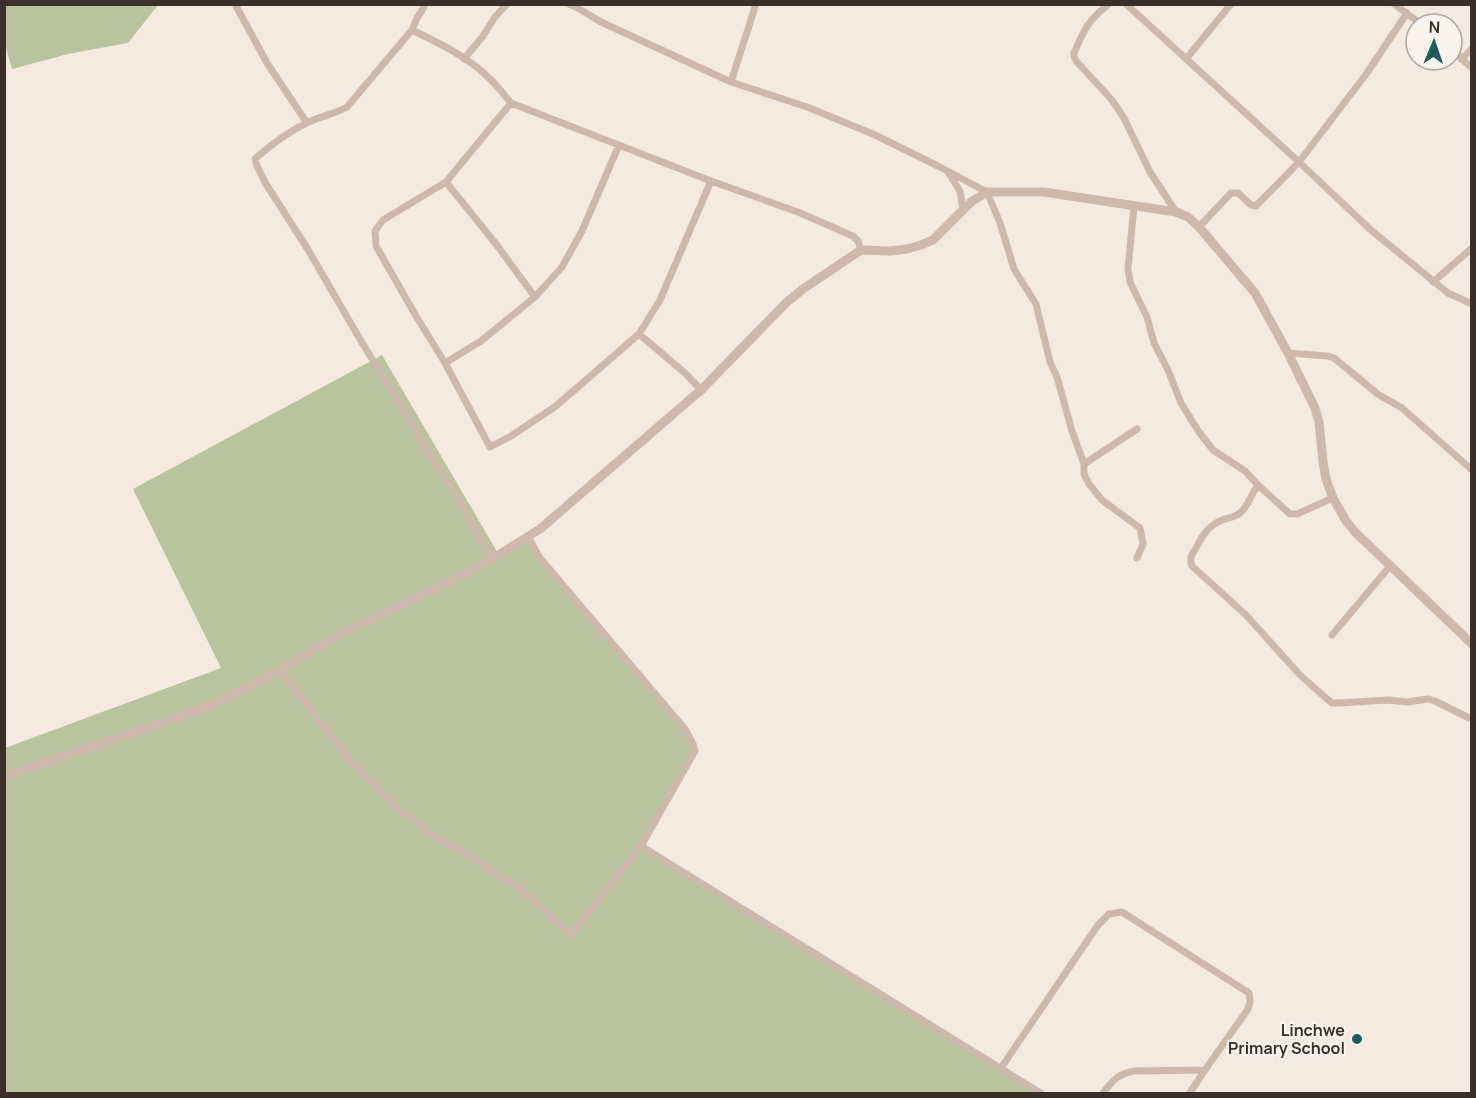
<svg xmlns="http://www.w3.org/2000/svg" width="1476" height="1098" font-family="Manrope,sans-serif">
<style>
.green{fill:#b9c49f}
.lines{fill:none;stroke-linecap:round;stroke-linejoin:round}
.minor{stroke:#cdb9ab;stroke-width:7}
.tertiary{stroke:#cdb9ab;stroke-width:9}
.poi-dot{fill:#1d5d5f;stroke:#fbf4ed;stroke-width:2}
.labels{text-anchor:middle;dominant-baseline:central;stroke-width:4.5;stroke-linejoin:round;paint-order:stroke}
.poi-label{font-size:16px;font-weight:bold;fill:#3b2f2a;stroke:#fbf4ed;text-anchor:end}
</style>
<rect width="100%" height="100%" fill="#f4eae0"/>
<path class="green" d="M4 5 5 4 158 5 128 43 68 54 12 69 5 45Z
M382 355 499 555 528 537 540 558 685 729 695 751 641 846 1042 1094H5V748L221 668 133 489Z"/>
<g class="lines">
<path class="minor" d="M235 4 267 63 307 123
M424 4V7L417 18 412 30 347 107C336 113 327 115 316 119 293 128 273 143 255 159L257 166 266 184 307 248 361 341 463 507 492 559
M569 4 576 7 601 22 731 82 807 107 873 134 938 166 987 192 1000 223 1014 269 1036 304 1050 362 1057 377 1072 431 1084 464V474L1089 484 1102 500 1140 528 1143 544 1137 558
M1109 4C1088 20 1084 30 1074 53V57L1077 62 1112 100 1124 118 1150 172 1176 212
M1126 4 1299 162 1372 231 1448 293 1472 304
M1394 4 1421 24
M412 30C439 43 468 57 489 78 497 85 504 95 511 103
M1452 50 1472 68
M464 59 483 36 495 17 507 4
M1186 59 1231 4
M1461 59 1472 49
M731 82 756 4
M948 172 960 191 963 210
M711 181 660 300 639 334 556 406 511 436 490 447 445 363 416 316 376 246 375 231 383 220 446 182 511 103 711 181 798 212 853 236 858 241 861 250
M446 182 496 244 535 297
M1134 206 1128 269 1130 282 1147 317 1154 343 1168 370 1181 403 1199 432 1213 450 1245 471 1258 485 1290 514H1297L1333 498
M1199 227 1231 193H1238L1251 205 1256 206 1299 162 1367 73 1407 13
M1433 282 1472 248
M639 334 685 373 701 390
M1288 353 1328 356 1334 358 1379 395 1402 408 1472 470
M445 363 481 341 535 297 562 267 582 231 619 145
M1084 464 1137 429
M1258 485C1252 493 1247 508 1240 513 1235 517 1228 518 1222 520 1208 526 1202 536 1196 548 1192 554 1189 558 1192 566L1246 615 1300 675 1327 699 1332 703H1340L1388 700 1407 702 1428 699 1435 701 1469 718H1472
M1332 635 1390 566
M280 670 346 755 397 808 430 833 479 862 519 888 571 935 641 846 695 751 693 744 685 729 540 558 528 537
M641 846 1042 1094
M1001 1068 1098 925 1109 914 1122 912 1249 993 1250 1002 1248 1009 1205 1070 1134 1071C1117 1074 1113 1081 1102 1094
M1189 1094 1205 1070"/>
<path class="tertiary" d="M4 777 199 710 220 701 280 670 346 631 442 586 492 559 540 529 701 390 787 302 803 289 861 250 890 251 907 249 921 245 933 240 971 202 987 192H1044L1176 212 1188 217 1199 227 1255 293 1288 353 1315 408 1319 422 1323 462 1326 479 1333 498 1346 521 1355 532 1472 644"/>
</g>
<circle class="poi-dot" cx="1357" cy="1039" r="6"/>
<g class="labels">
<g class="poi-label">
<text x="1345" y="1030">Linchwe<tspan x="1345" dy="18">Primary School</tspan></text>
</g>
</g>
<rect width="1476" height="1098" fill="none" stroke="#3b2f2a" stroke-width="12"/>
<g transform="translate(1434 42) rotate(2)"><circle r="28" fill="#fbf4ed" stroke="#aea59f" stroke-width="1.5"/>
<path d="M0-4.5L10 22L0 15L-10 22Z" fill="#1d5d5f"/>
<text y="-9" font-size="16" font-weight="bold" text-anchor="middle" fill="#3b2f2a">N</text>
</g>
</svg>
